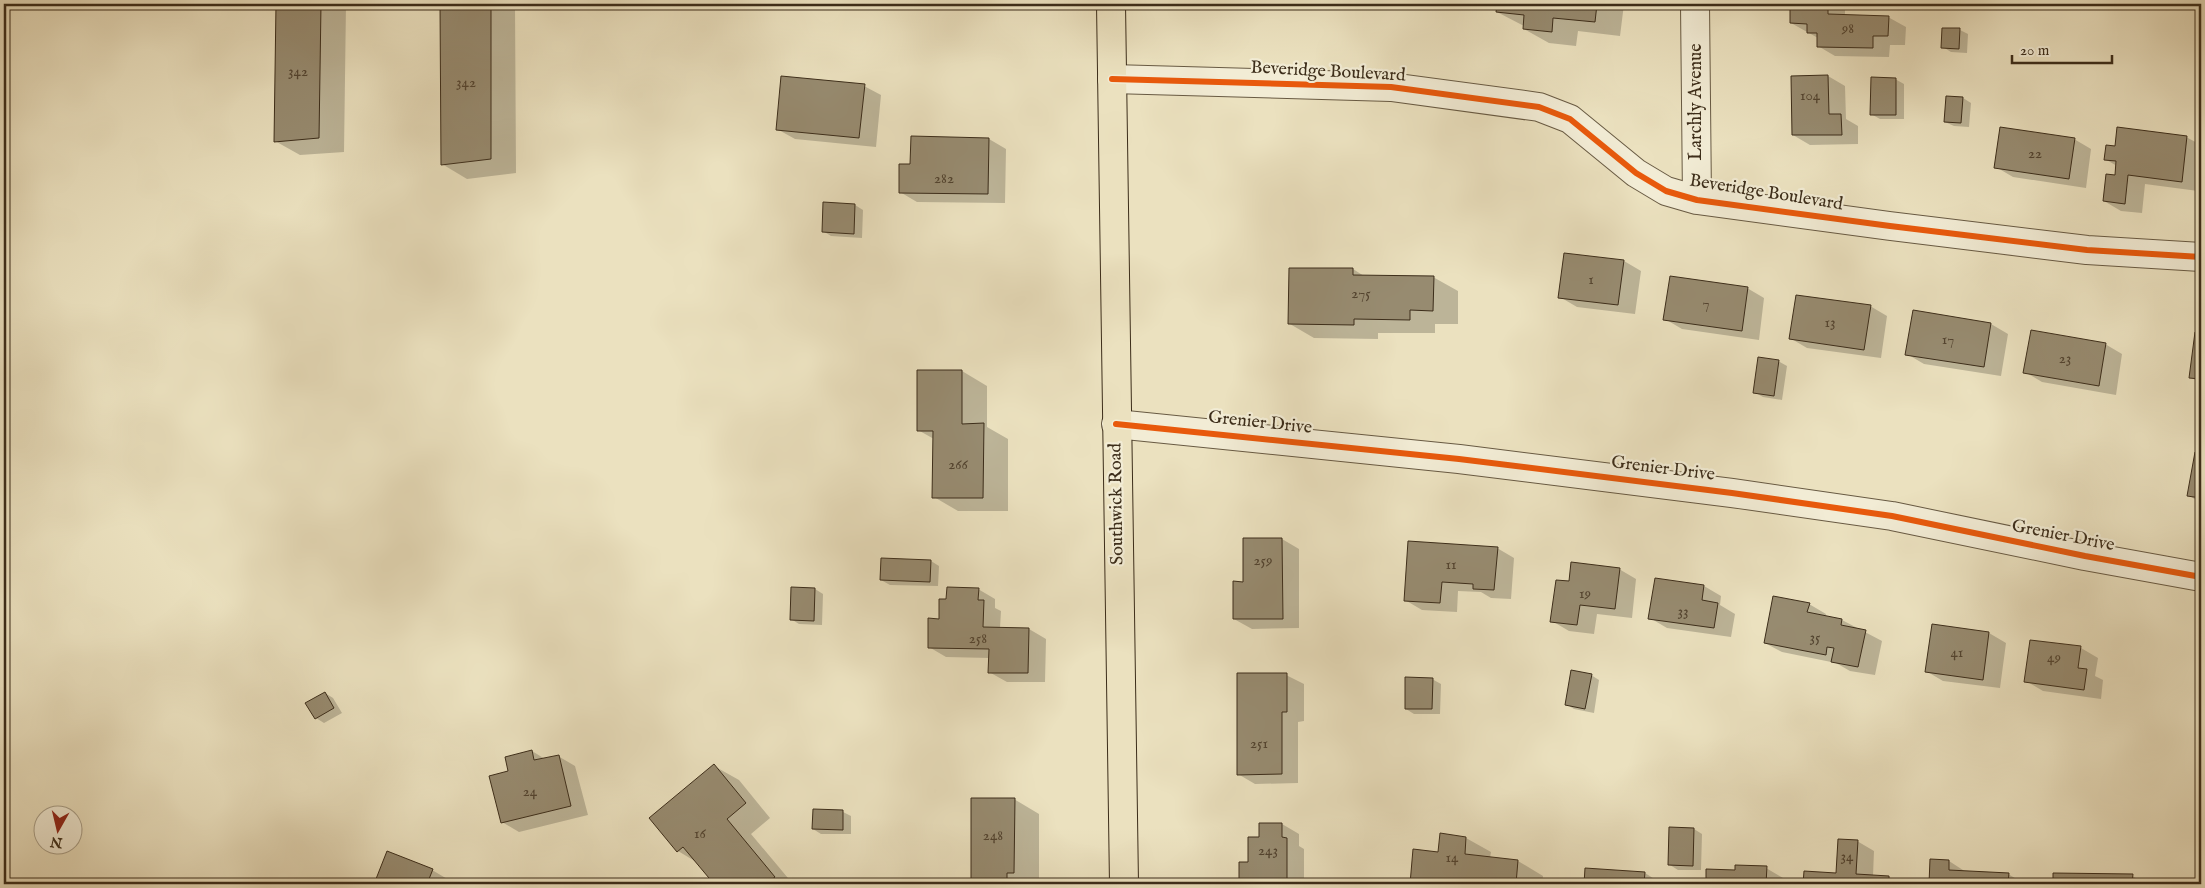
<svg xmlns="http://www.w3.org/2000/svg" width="2205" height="888" font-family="'IM FELL English',serif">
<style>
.shadow{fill:#0003}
.building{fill:#978b70;stroke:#3c2d1a}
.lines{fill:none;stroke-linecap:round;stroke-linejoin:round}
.street-casing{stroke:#685a43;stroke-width:30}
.highway-casing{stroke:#3c2d1a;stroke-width:30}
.street{stroke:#f2ecd5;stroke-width:28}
.highway{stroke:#ebe1bf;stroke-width:28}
.cycleway-casing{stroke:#f2ecd5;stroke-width:9}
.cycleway{stroke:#e8590c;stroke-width:6}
.labels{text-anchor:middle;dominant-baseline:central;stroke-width:4.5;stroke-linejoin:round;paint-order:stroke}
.number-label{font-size:15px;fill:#534430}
.street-label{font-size:18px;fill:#3c2d1a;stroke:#f2ecd5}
</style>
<rect width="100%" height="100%" fill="#ebe1bf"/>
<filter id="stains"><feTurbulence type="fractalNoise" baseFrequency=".004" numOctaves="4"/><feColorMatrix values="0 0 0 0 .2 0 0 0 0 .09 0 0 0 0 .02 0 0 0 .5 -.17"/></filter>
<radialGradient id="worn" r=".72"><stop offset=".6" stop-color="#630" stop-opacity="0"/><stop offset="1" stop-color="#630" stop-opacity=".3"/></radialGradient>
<path class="shadow" d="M278 4H346L344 152 300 155 275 141Z
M442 4H515L516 173 467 179 442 164Z
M689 4H733L691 5Z
M1244 4H1291V6H1248Z
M1498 4H1624L1620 36 1578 31 1576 46 1549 43 1524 29V26L1497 12Z
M1791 4H1845V16L1888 17 1906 27 1905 45H1890L1889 57 1835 56 1818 46V38L1791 23Z
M1960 30 1968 34 1967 53 1951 52 1943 47Z
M1828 76 1845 86 1846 119 1858 126V144L1810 145 1793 135 1792 77Z
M1895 79 1904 84V119H1880L1871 114Z
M864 86 881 95 876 147 795 139 777 129Z
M1963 98 1971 103 1969 127 1954 126 1945 122Z
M2186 137 2201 145 2198 191 2145 184 2142 213 2121 211 2104 201 2116 177 2117 166 2105 159 2116 148Z
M989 139 1006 149 1005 203 917 202 900 192 912 165Z
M2074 139 2091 149 2086 188 2013 177 1996 167Z
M855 205 863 210 862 238 831 236 823 231Z
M1565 254 1624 261 1641 271 1635 314 1577 307 1560 297Z
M1353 269 1364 276 1433 277 1458 291V324H1435V333H1378V339L1314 338 1290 324Z
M1747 288 1764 298 1759 340 1682 329 1665 319Z
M1870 306 1887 316 1881 358 1807 348 1790 338Z
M1991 324 2008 334 2001 376 1924 364 1907 354Z
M2196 334H2201V383L2190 377Z
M2105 344 2122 354 2116 395 2042 382 2025 372Z
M1778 361 1787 366 1782 400 1763 397 1754 392Z
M918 371H962L987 386V427L1008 439V511H958L934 497V439L918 430Z
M2196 454 2201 455V503L2188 495Z
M1244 539H1282L1299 549V628L1252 629 1234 619 1244 583Z
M1497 548 1514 558 1511 599 1491 598 1481 592 1458 591 1457 612 1422 610 1405 600Z
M931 561 939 566 938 586 890 585 881 580Z
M1619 569 1636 579 1632 618 1597 614 1594 634 1569 631 1552 621 1570 582Z
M1656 579 1704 586 1721 596 1720 605 1735 614 1731 637 1667 628 1650 618Z
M793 588 815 589 823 594 822 625 799 624 791 619Z
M978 589 995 599V608L1001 611 1000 628 1029 629 1046 639 1045 682H1007L989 672 990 658 946 657 929 647 948 601Z
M1809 604 1826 614 1825 617 1842 620 1882 641 1875 675 1850 671 1836 663 1782 652 1765 643Z
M1989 633 2006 643 2000 688 1943 681 1926 671Z
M2031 641 2081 648 2098 658 2095 676 2103 680 2101 699 2043 691 2026 681Z
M1286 675 1304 684V721L1298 722V783L1255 784 1238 774Z
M1591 675 1599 680 1594 713 1574 709 1566 704Z
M1432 679 1441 684 1440 714H1414L1406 709Z
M325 693 333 698 342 713 324 723 316 718Z
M532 751 545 759 558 756 575 766 588 815 519 832 502 822 510 772Z
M714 766 739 780 770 818 751 834 793 884H716L698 863 678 851 650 818Z
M972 799H1014L1039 814V884H972Z
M843 812 851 816V834H821L813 829Z
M1261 824H1282L1299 834V846L1304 849V884H1240V863H1249L1260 838Z
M1694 829 1702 834 1701 870H1678L1670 865Z
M1441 835 1466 838 1491 852 1490 858 1518 861 1543 876 1542 884H1411L1415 851 1439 853Z
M1857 841 1874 851 1873 876 1889 877 1901 884H1804L1805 872 1837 874Z
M387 853 432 870 449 880 447 884H375Z
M1932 860 1949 861 1966 872 2008 874 2025 884H1931Z
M1766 868 1783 878V884H1707L1708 870 1736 872Z
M1586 870 1645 873 1662 884H1585Z
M2054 874 2132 876 2147 884H2054Z"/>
<path class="building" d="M276 4H321L319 138 274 142Z
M440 4H491V159L441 165Z
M1497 4H1597L1595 22 1553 18 1552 32 1523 29 1524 15 1496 12Z
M1790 4H1828V14L1889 16 1888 36H1873V48L1817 47V33H1807V24L1790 23Z
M1942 28H1960L1959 49 1941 48Z
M1828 75 1829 114H1841L1842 135H1792L1791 76Z
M781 76 865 84 859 138 776 130Z
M1871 77 1896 78V115H1870Z
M1946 96 1963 97 1961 123 1944 122Z
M2000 127 2075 138 2069 179 1994 168Z
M2117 127 2187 136 2182 182 2128 175 2125 204 2103 201 2106 174 2115 175 2116 161 2104 160 2106 145 2115 146Z
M911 136 989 138 988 194 899 193V164H910Z
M823 202 855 204 854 234 822 232Z
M1564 253 1624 260 1618 305 1558 298Z
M1289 268H1353V275L1434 276 1433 311 1410 310V320L1354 319V325L1288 324Z
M1670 276 1748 287 1742 331 1663 320Z
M1796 295 1871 305 1864 350 1789 339Z
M1913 310 1991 323 1984 367 1905 355Z
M2031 330 2106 343 2099 386 2023 373Z
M2195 332 2201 333V379L2189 378Z
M1758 357 1779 360 1774 396 1753 393Z
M917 370H962V424L984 423 983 498H932L933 431H917Z
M2195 452 2201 453V498L2187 496Z
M1243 538H1282L1283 619H1233V581L1243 582Z
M1408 541 1498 547 1494 590 1473 589V584L1442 582 1440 603 1404 601Z
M881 558 931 560 930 582 880 580Z
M1571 562 1620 568 1615 609 1580 605 1577 625 1550 622 1556 580 1569 581Z
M1655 578 1704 585 1702 600 1718 603 1714 628 1648 619Z
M791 587 815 588 814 621 790 620Z
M947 587 979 588 978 600H984L983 627 1029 628 1028 673H988L989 649 928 648V618L939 619V599H946Z
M1773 596 1810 603 1807 612 1842 619 1841 625 1866 630 1858 667 1831 662 1834 648 1827 647 1826 655 1764 643Z
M1932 624 1989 632 1983 680 1925 672Z
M2030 640 2081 646 2078 668 2087 669 2084 690 2024 682Z
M1571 670 1592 674 1585 709 1565 705Z
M1237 673H1287V712H1282V774L1237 775Z
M1405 677 1433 678 1432 709H1405Z
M325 692 334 708 315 719 305 703Z
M532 750 534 760 559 755 571 806 501 823 489 776 508 771 505 757Z
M714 764 746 803 727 819 775 877 766 884H714L683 847 677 852 649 818Z
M971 798H1015L1014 873H1007V884H965H971Z
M813 809 843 810V830L812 829Z
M1259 823H1282V837L1287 838V884H1239V862H1248V837H1259Z
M1669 827 1694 828 1693 866 1668 865Z
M1440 833 1466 837 1465 854 1518 860 1516 884H1410L1413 849 1438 852Z
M1838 839 1858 840 1856 874 1889 876V884H1803L1804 871 1836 873Z
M387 851 433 869 427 884H374Z
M1930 859 1949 860V870L2009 873 2008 884H1929Z
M1735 865 1767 866 1766 884H1706V869L1735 870Z
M1585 868 1645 872 1644 884H1584Z
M2053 873 2133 874 2132 884H2053Z"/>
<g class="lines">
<g class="street-casing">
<path id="street" d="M1695 4 1697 200
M1112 79 1391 87 1539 107 1570 119 1636 173 1666 191 1697 200 1890 226 2087 250 2201 257
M1116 424 1459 459 1732 493 1892 516 2085 556 2201 577"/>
</g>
<g class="highway-casing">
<path id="highway" d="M1111 4 1124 884"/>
</g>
<use href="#street" class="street"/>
<use href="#highway" class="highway"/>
<g class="cycleway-casing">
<path id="cycleway" d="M1112 79 1391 87 1539 107 1570 119 1636 173 1666 191 1697 200 1890 226 2087 250 2201 257
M1116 424 1459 459 1732 493 1892 516 2085 556 2201 577"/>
</g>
<use href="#cycleway" class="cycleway"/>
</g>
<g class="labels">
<g class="number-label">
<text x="1848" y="28">98</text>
<text x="298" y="71">342</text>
<text x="466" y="82">342</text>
<text x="1810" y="95">104</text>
<text x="2035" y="153">22</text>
<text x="944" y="178">282</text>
<text x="1591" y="279">1</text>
<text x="1361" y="293">275</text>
<text x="1706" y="303">7</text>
<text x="1830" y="322">13</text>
<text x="1948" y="339">17</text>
<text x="2065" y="358">23</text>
<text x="958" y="464">266</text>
<text x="1263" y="560">259</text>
<text x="1451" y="564">11</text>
<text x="1585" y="593">19</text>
<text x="1683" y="611">33</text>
<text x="1815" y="637">35</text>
<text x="978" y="638">258</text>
<text x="1957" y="652">41</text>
<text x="2054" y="657">49</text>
<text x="1259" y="743">251</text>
<text x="530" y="791">24</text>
<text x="700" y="833">16</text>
<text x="993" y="835">248</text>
<text x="1268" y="850">243</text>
<text x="1847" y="856">34</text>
<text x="1452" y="857">14</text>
</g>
<g class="street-label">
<text transform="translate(1328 72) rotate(3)">Beveridge Boulevard</text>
<text transform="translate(1696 102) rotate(-90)">Larchly Avenue</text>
<text transform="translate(1766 193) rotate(9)">Beveridge Boulevard</text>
<text transform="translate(1260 423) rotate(6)">Grenier Drive</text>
<text transform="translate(1663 469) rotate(7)">Grenier Drive</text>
<text transform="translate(1117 504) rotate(-91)">Southwick Road</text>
<text transform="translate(2063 536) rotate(11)">Grenier Drive</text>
</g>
</g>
<rect width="2205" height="888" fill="none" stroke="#ebe1bf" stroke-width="20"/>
<rect x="5" y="5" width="2195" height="878" fill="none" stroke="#3c2d1a" stroke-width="2.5"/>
<rect x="10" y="10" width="2185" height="868" fill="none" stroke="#3c2d1a"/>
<g transform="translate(58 830) rotate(188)"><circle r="24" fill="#f2ecd5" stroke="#a9a08a"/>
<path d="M0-4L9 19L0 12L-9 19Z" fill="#8f2418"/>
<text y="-8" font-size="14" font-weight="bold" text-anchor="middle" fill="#3c2d1a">N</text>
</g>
<path d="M2012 55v8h100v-8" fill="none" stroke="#3c2d1a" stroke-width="2.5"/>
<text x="2020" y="55" font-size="15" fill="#3c2d1a" stroke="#f2ecd5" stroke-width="4" paint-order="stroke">20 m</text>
<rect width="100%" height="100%" filter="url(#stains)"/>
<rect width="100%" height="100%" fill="url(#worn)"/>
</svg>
